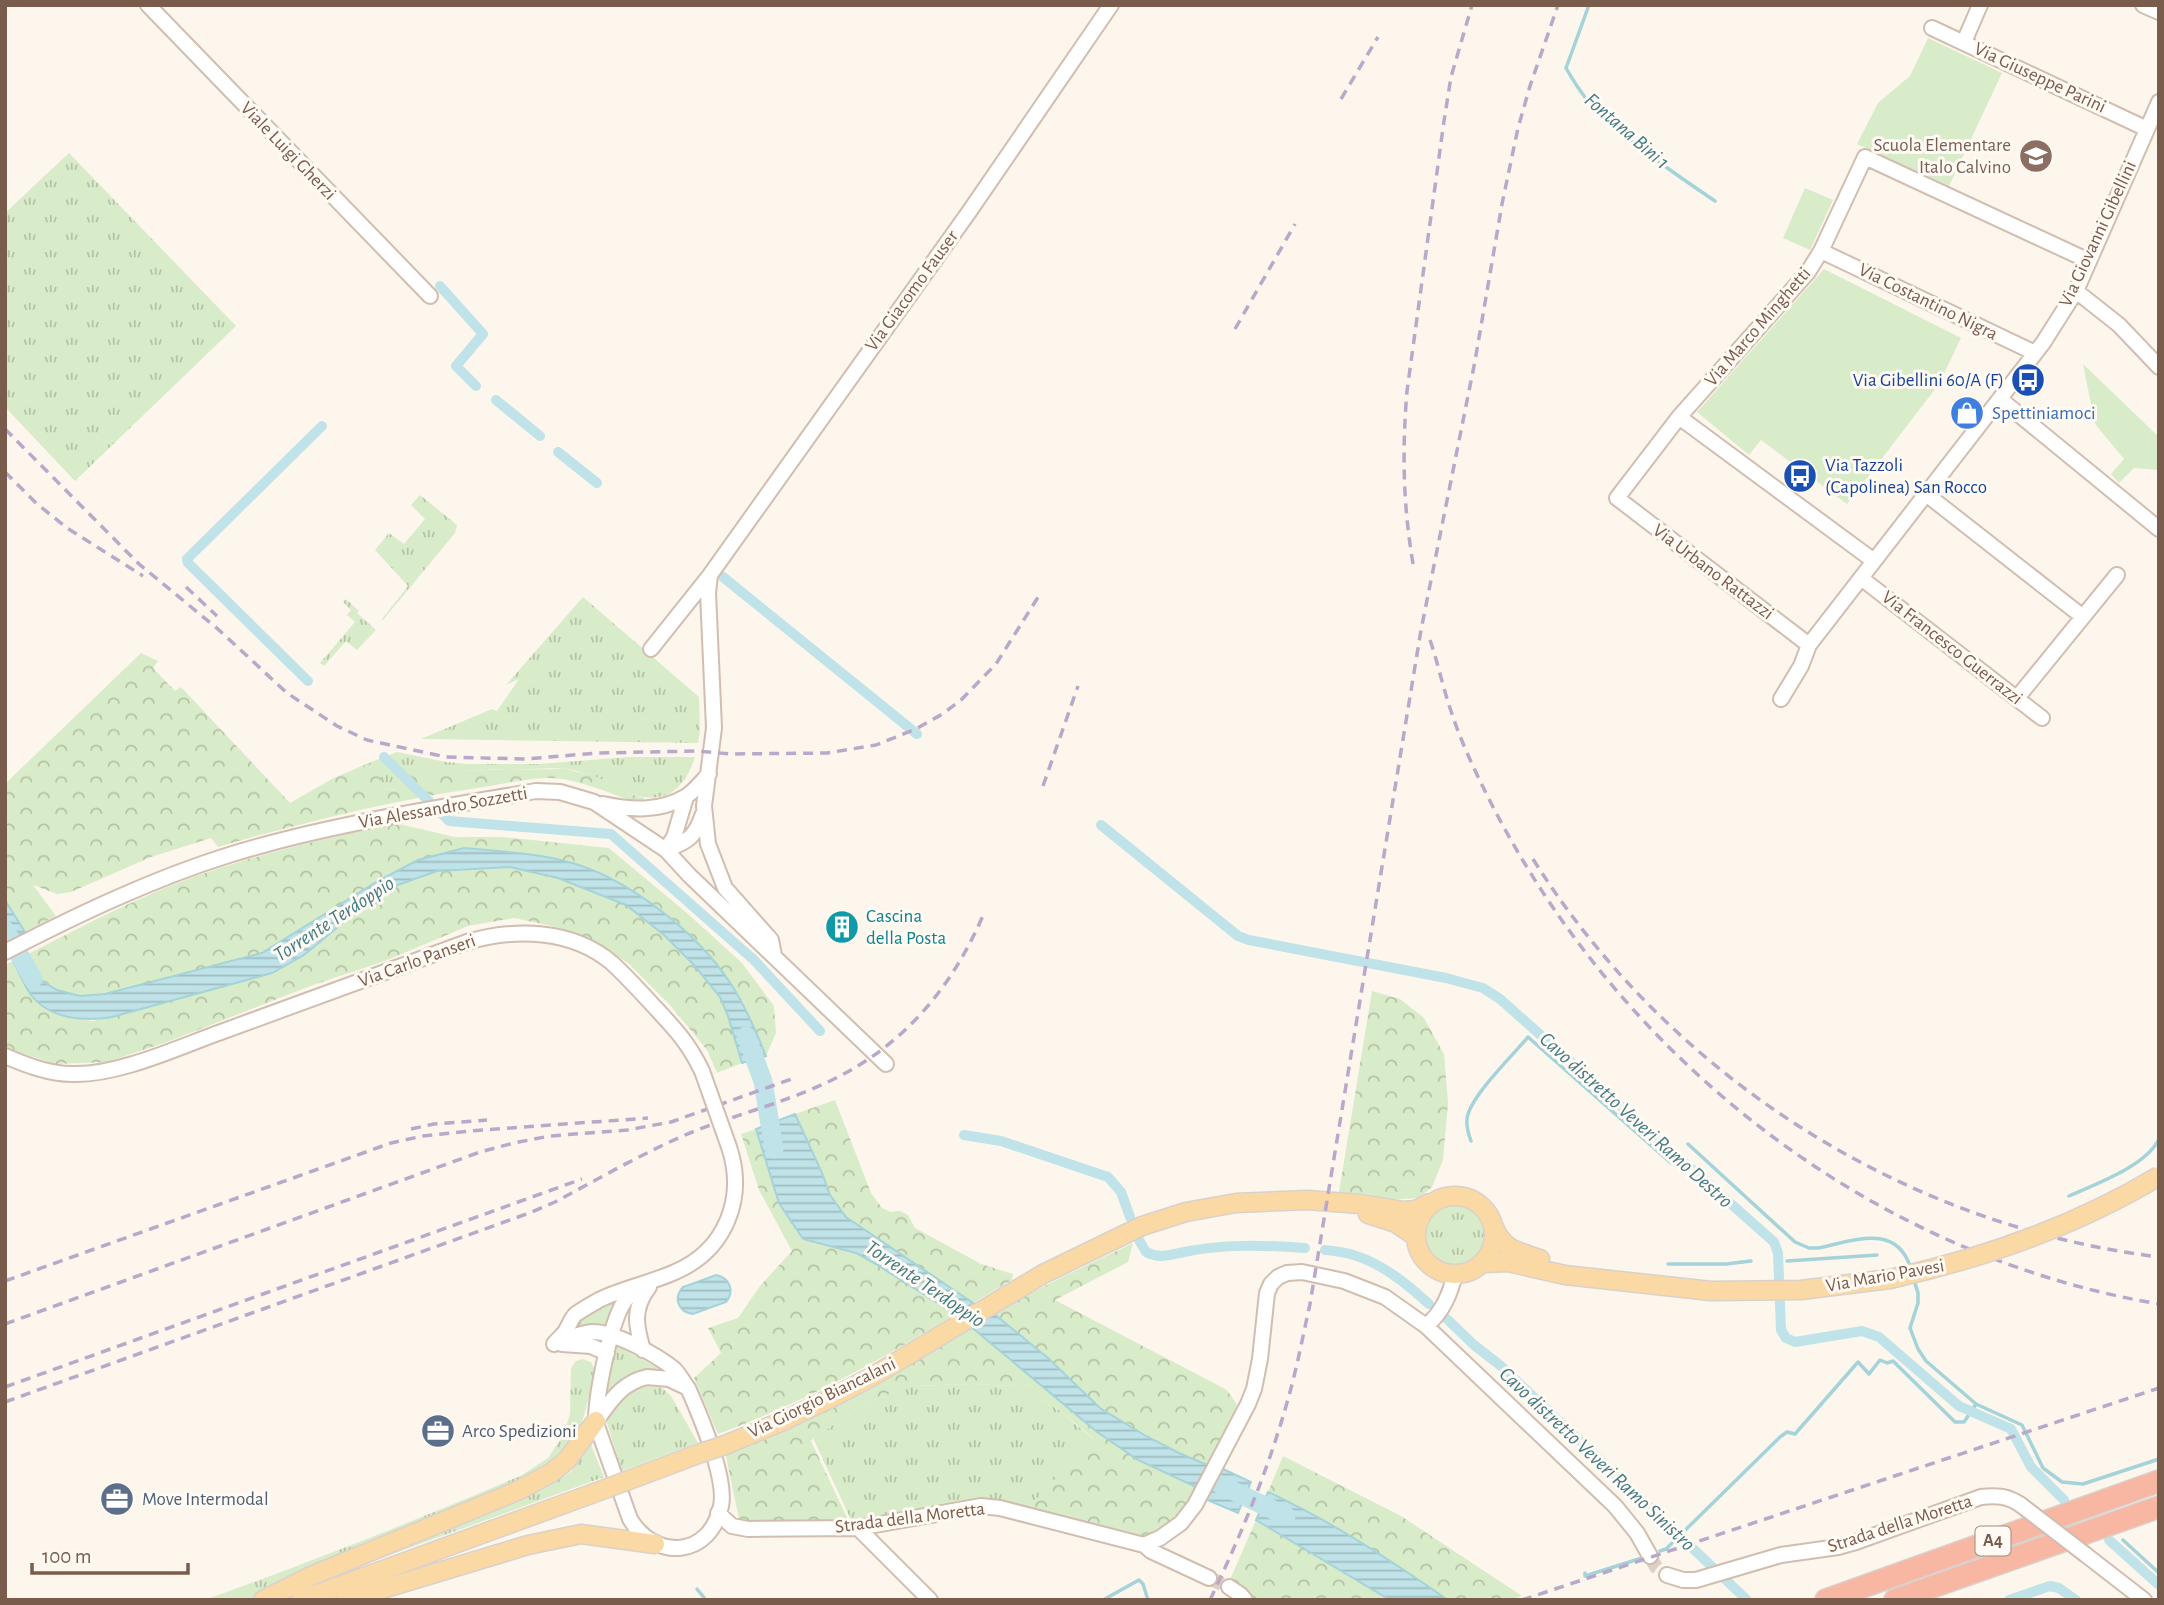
<svg xmlns="http://www.w3.org/2000/svg" width="2164" height="1605" font-family="'Alegreya Sans',sans-serif">
<style>
.grass{fill:url(#grass-tufts)}
.forest{fill:url(#forest-crowns)}
.park{fill:#d8ecc9}
.water{fill:url(#water-rules);stroke:#a5d3da;stroke-width:2}
.lines{fill:none;stroke-linecap:round;stroke-linejoin:round}
.stream{stroke:#a5d3da;stroke-width:3.5}
.canal{stroke:#bfe3e8;stroke-width:10}
.river{stroke:#bfe3e8;stroke-width:19}
.minor-tunnel{stroke:#dcd0c4;stroke-width:14;stroke-dasharray:14 7;stroke-linecap:butt}
.minor-casing{stroke:#d1beb0;stroke-width:18}
.major-casing{stroke:#dad1cd;stroke-width:21}
.highway-casing{stroke:#dad1cd;stroke-width:24}
.minor{stroke:#fff;stroke-width:14}
.major{stroke:#fbd9a5;stroke-width:18}
.highway{stroke:#f7b7a3;stroke-width:21}
.rail{stroke:#b9a8c9;stroke-width:3.5;stroke-dasharray:10 7;stroke-linecap:butt}
.minor-bridge-casing{stroke:#d1beb0;stroke-width:18;stroke-linecap:butt}
.major-bridge-casing{stroke:#dad1cd;stroke-width:21;stroke-linecap:butt}
.minor-bridge{stroke:#fff;stroke-width:14}
.major-bridge{stroke:#fbd9a5;stroke-width:18}
.labels{text-anchor:middle;dominant-baseline:central;stroke-width:6;stroke-linejoin:round;paint-order:stroke}
.shield{fill:#fffaf3;stroke:#a28b7f;stroke-width:2}
.shield-label{font-size:18px;font-weight:bold;fill:#7a5c4d}
.street-label{font-size:19px;fill:#7a5c4d;stroke:#fffaf3}
.education-label{font-size:19px;fill:#785e54;stroke:#fffaf3;text-anchor:end}
.transit-label{font-size:19px;fill:#164399;stroke:#fffaf3;text-anchor:end}
.shop-label{font-size:19px;fill:#366cbe;stroke:#fffaf3;text-anchor:start}
.culture-label{font-size:19px;fill:#0d838f;stroke:#fffaf3;text-anchor:start}
.service-label{font-size:19px;fill:#4e5e75;stroke:#fffaf3;text-anchor:start}
.water-label{font-size:21px;font-style:italic;fill:#437c86;stroke:#fffaf3}
</style>
<defs>
<pattern id="grass-tufts" width="24" height="20" patternUnits="userSpaceOnUse" patternTransform="scale(1.75)"><rect width="24" height="20" fill="#d8ecc9"/><path d="M3 7l-1-3M5 7V3M7 7l1-3M15 17l-1-3M17 17v-4M19 17l1-3" fill="none" stroke="#b4c2a5"/></pattern>
<pattern id="forest-crowns" width="20" height="18" patternUnits="userSpaceOnUse" patternTransform="scale(1.75)"><rect width="20" height="18" fill="#d8ecc9"/><path d="M2 6a3 3 0 1 1 6 0M12 15a3 3 0 1 1 6 0" fill="none" stroke="#b4c2a5"/></pattern>
<pattern id="water-rules" width="6" height="5" patternUnits="userSpaceOnUse" patternTransform="scale(1.75)"><rect width="6" height="5" fill="#bfe3e8"/><path d="M0 2.5h6" fill="none" stroke="#a0bbbe"/></pattern>
</defs>
<rect width="100%" height="100%" fill="#fdf6ec"/>
<path class="grass" d="M69 153 236 326 75 481 5 407V213Z
M420 495 457 525 455 533 383 620 382 619 408 586 375 550 389 533 404 544 425 519 411 505Z
M583 597 699 697 700 730 698 743 421 739 492 709 497 711 519 679 506 685Z
M346 599 359 611 357 613 376 630 357 650 346 641 324 666 320 663 355 622 347 615 351 610 343 602Z
M397 752 446 762 468 764H539L628 757H695C689 775 679 794 658 797 628 802 598 773 567 769 550 767 531 769 514 770 505 770 496 769 487 770 459 770 430 775 402 777L396 790 378 787 382 773 364 765Z
M1424 1237a31 31 0 1 1 62 0a31 31 0 1 1-62 0Z
M617 1300 606 1329 576 1330 573 1324 587 1311Z
M617 1346 658 1368 659 1371C632 1372 624 1376 606 1396L603 1394 614 1347Z
M583 1359 591 1362 596 1372 581 1426 562 1455 540 1472 251 1600H204C311 1562 417 1520 522 1475L548 1458 564 1434 570 1414 571 1368 576 1361Z
M974 1384 1017 1386 1059 1410 1093 1439 1029 1507 992 1500 945 1506 881 1518 852 1522 813 1438 867 1403 909 1386Z
M643 1386 661 1387 671 1396 698 1443 622 1471 607 1423 609 1413 617 1402 634 1388Z
M590 1442 604 1477 332 1576 548 1486 572 1471Z"/>
<path class="forest" d="M141 653 158 661 153 668 175 691 181 687 290 803 332 779 364 765 383 773 378 787 395 790 402 777 430 771 566 769 597 777 630 794 644 798 640 804C615 795 590 784 563 779 538 775 509 783 484 787 393 800 305 822 218 847L211 838 151 857 71 892 57 894 33 885 56 916 25 932 5 900V784Z
M395 823 455 837H502L609 848 688 914 742 963 774 1006 776 1033 766 1056 746 1009 729 981 697 942 674 921 637 894 597 873 567 862 512 852 376 882 262 953 105 994C85 996 55 998 41 979 35 972 32 962 28 954 79 928 130 901 183 881 252 855 324 839 395 823Z
M510 867 558 878 626 905 664 935 694 965 720 997 728 1016 742 1063 717 1073 707 1050 669 1004 629 964 593 940 556 927 514 918 468 926 385 961 313 985 167 1042 107 1062 56 1064 5 1048V965L13 961 32 996 72 1018 92 1021 112 1017 179 998 361 908 395 886 437 871Z
M1372 991 1400 999 1424 1018 1444 1054 1448 1103 1443 1160 1432 1187 1419 1198 1388 1200 1339 1192Z
M835 1100 871 1193 882 1208 891 1212 900 1211 908 1215 915 1228 981 1264 1013 1274 1012 1280 973 1303 846 1217 830 1195 822 1173 795 1114Z
M756 1129 771 1179 832 1246 856 1253 879 1266 955 1314C880 1361 802 1403 718 1434L694 1378 721 1353 708 1328 738 1318 760 1286 792 1251 759 1190 741 1134Z
M1133 1243 1128 1262 1055 1300 1227 1390 1237 1405 1210 1466 1179 1453 1143 1435 1098 1407 1048 1358 993 1313 1056 1280Z
M970 1326 1097 1432 1138 1460 1198 1488 1176 1520 1154 1535 1137 1538 1079 1525 1029 1507 1093 1438 1059 1410 1017 1386 974 1384 909 1386 867 1403 813 1438 811 1441 849 1522 749 1523 739 1519 725 1452Z
M1283 1456 1401 1516 1522 1596 1509 1600H1448L1297 1505 1268 1492Z
M1256 1520 1390 1600H1250L1229 1582Z"/>
<path class="park" d="M1928 38 2002 73 1949 186 1857 144 1878 103 1910 76Z
M1805 188 1833 200 1810 250 1783 238Z
M1824 269 1961 338 1939 384 1847 504 1761 440 1749 455 1697 412Z
M2083 364 2159 437V470L2134 468 2119 483 2111 474 2124 459 2095 424Z"/>
<path class="water" d="M464 848C498 851 532 853 565 861 626 876 697 932 731 984 746 1007 756 1031 766 1056L742 1063 728 1016 720 997 694 965 664 935 626 905 558 878 510 867 437 871 395 886 361 908 304 955 272 973 112 1017C84 1022 50 1019 31 995 24 985 19 972 13 961L28 954 42 981 57 990 80 996 105 994 262 953 376 882 418 860Z
M5 900 25 932 5 941Z
M795 1114 822 1173 830 1195 846 1217 973 1303 955 1314 879 1266 856 1253 803 1239 779 1203 756 1129Z
M716 1275C730 1278 735 1291 726 1302L693 1314C678 1312 673 1298 683 1287Z
M993 1313 1048 1358 1100 1408 1146 1436 1179 1453 1210 1466 1198 1488 1138 1460 1097 1432 970 1326Z
M1221 1468 1251 1482 1238 1513 1205 1499Z
M1268 1492C1331 1521 1390 1560 1448 1600H1390L1256 1520Z"/>
<g class="lines">
<path class="stream" d="M1589 5 1566 68C1573 80 1581 94 1591 104 1627 141 1672 172 1715 201
M1471 1141C1468 1133 1465 1123 1468 1114 1475 1092 1512 1056 1528 1037L1671 1163 1674 1159
M1688 1144 1795 1242 1809 1248H1818C1853 1241 1897 1222 1911 1269
M2069 1196C2096 1184 2146 1166 2159 1139
M1787 1261 1877 1255
M1668 1264H1726L1751 1261
M1914 1280 1918 1293V1303L1910 1328 1918 1349 1926 1361 1976 1404 2022 1425 2043 1468 2062 1482 2083 1484 2159 1459
M2123 1540 2159 1573
M1660 1551 1666 1549 1780 1437 1787 1432 1795 1434 1858 1362 1869 1374 1880 1360 1887 1363 1893 1361 1955 1422H1964L1976 1404
M1585 1573V1576L1642 1558
M697 1589 706 1600
M1103 1600 1139 1580 1143 1584 1148 1600"/>
<path class="canal" d="M440 286 483 334 456 366 476 386
M496 400 540 436
M558 452 597 483
M723 577 917 734
M308 681 188 563 187 559 322 426
M384 757 449 821 611 834 754 960 820 1031
M1101 825 1238 936 1249 940 1446 978 1483 988 1500 999 1774 1242 1778 1253 1781 1330 1786 1338 1795 1342 1862 1331 1879 1337 1959 1406 2011 1429 2031 1467 2064 1500
M964 1135 1001 1141 1108 1177 1121 1192 1130 1217
M1139 1240 1146 1252C1159 1259 1170 1255 1184 1252 1224 1244 1264 1245 1305 1248
M1325 1250C1334 1251 1344 1252 1353 1255 1382 1263 1408 1285 1429 1304
M1447 1319 1474 1345 1501 1366 1747 1600
M2109 1540 2159 1585
M2009 1600 2050 1586 2059 1588 2076 1600"/>
<path class="river" d="M5 930 33 979
M746 1036 763 1081 774 1149
M1221 1485 1286 1516"/>
<path class="minor-tunnel" d="M1650 1556 1656 1567 1667 1575
M1209 1578 1229 1587"/>
<g class="minor-casing">
<path id="minor" d="M148 5 430 296
M2143 5 2159 12
M1932 28 2147 129
M1964 42 1980 5
M1821 251 2035 353
M2076 291 2119 325 2159 367
M2000 399 2159 529
M1679 417 1874 561
M1926 494 2083 617
M1861 578 2042 718
M1809 645 1617 498 1679 417 1808 272 1821 251 1865 157 2089 261
M651 649 710 575
M2017 698 2117 575
M1781 699 1801 666 1809 645 2043 343 2076 291 2159 102
M603 804C631 810 659 812 685 797 694 792 702 781 709 774
M666 850 674 837 686 797
M666 850C689 841 695 837 703 814
M5 952C77 915 152 879 229 855 329 824 433 809 536 791L560 792 594 802 666 850 689 875 886 1064
M774 955 771 940 725 888 708 844 704 806 714 728 708 593 710 575 969 212 1111 5
M5 1056C26 1065 49 1074 72 1074 117 1076 179 1047 221 1032 303 1002 385 972 467 942 515 928 572 929 612 963 625 975 638 989 650 1002 673 1027 687 1040 702 1071
M1426 1326C1443 1312 1450 1294 1455 1274
M556 1343C568 1339 581 1332 593 1332 615 1332 657 1355 674 1369 679 1374 683 1381 687 1387
M554 1344C557 1340 562 1336 565 1332 569 1326 571 1318 576 1314 583 1309 592 1304 599 1300 623 1288 651 1283 675 1272 726 1250 746 1198 729 1147
M562 1344 591 1346 607 1353
M643 1350C636 1326 632 1309 649 1287
M647 1377 669 1379 688 1388C700 1415 727 1479 721 1506 710 1558 655 1561 630 1519L597 1426 596 1421C611 1401 621 1383 647 1377Z
M596 1421C596 1396 611 1316 627 1298 631 1295 637 1292 641 1289
M718 1513 732 1526 748 1529 858 1528 981 1506 1000 1508 1144 1545 1160 1538 1181 1523 1195 1505 1248 1404 1254 1389 1260 1359 1267 1293 1271 1284 1278 1277 1287 1273 1302 1272 1344 1281 1385 1297 1426 1326 1615 1506 1637 1533 1650 1556
M858 1528 930 1600
M1144 1545 1151 1551 1209 1578
M2086 1555 2144 1600
M1667 1575 1683 1580H1696L1781 1555 1838 1547 1856 1542 1981 1497C1997 1495 2008 1496 2021 1505
M1229 1587 1241 1595 1245 1600"/>
</g>
<g class="major-casing">
<path id="major" d="M1416 1235a39 39 0 1 1 78 0a39 39 0 1 1-78 0Z
M1368 1214 1396 1223 1415 1236
M1494 1227C1503 1250 1519 1252 1540 1259
M1483 1263 1508 1262 1565 1275 1711 1291 1801 1290 1890 1279
M725 1445 783 1421 835 1396 873 1376 1043 1274 1142 1226 1186 1212 1236 1203 1307 1200 1360 1204 1404 1211 1416 1210 1430 1203
M629 1480 701 1453
M263 1600 311 1576 517 1491 551 1473 567 1460 596 1421
M301 1600 605 1489
M346 1600 528 1545 581 1534 655 1544"/>
</g>
<g class="highway-casing">
<path id="highway" d="M1826 1600 2159 1481
M1895 1600 2159 1507"/>
</g>
<use href="#minor" class="minor"/>
<use href="#major" class="major"/>
<use href="#highway" class="highway"/>
<path class="rail" d="M1341 99 1378 37
M1235 329 1295 224
M5 429 139 564 219 630 287 693 337 726 367 740 446 757 525 759 598 753 697 751 731 754 827 753 876 745 916 729 944 713 962 699 996 664 1040 594
M5 472 36 503 67 528 143 576
M1413 564C1403 504 1402 451 1407 391L1444 121 1451 77 1472 5
M186 587 217 616
M1430 640C1438 663 1443 688 1451 711 1460 739 1473 767 1486 793 1616 1056 1868 1255 2159 1304
M1043 786 1078 686
M1533 859C1669 1076 1904 1226 2159 1257
M411 1129 434 1124 487 1120
M5 1281 391 1143 423 1136 470 1131 648 1118
M5 1324 480 1152 514 1143 550 1136 627 1130 671 1122 797 1077
M5 1387 582 1179
M5 1402 532 1212 555 1202C600 1178 650 1149 697 1130 742 1113 789 1101 832 1080 906 1044 953 986 985 911
M1210 1600C1241 1535 1269 1468 1288 1399 1297 1368 1303 1335 1310 1304L1421 630 1475 361 1502 204 1518 128 1530 86 1558 5
M1522 1600 2159 1388"/>
<g class="minor-bridge-casing">
<path id="minor-bridge" d="M702 1071 729 1147
M2021 1505 2086 1555"/>
</g>
<g class="major-bridge-casing">
<path id="major-bridge" d="M1890 1279C1984 1258 2076 1226 2159 1176
M701 1453 725 1445
M605 1489 629 1480"/>
</g>
<use href="#minor-bridge" class="minor-bridge"/>
<use href="#major-bridge" class="major-bridge"/>
</g>
<defs>
<g id="school-disc" transform="scale(1.75)"><circle r="9.5" fill="#8d6e63" stroke="#fffaf3"/><path d="M0-5L7-2L0 1L-7-2ZM-4 1L0 2.5L4 1V4Q0 6-4 4Z" fill="#fff"/></g>
<g id="bus-disc" transform="scale(1.75)"><circle r="9.5" fill="#1a4fb4" stroke="#fffaf3"/><path d="M-5-6H5V4H4V6H2V4H-2V6H-4V4H-5ZM-3.5-4V0h7V-4ZM-3.5 1.2v1.5H-2V1.2ZM2 1.2v1.5H3.5V1.2Z" fill="#fff"/></g>
<g id="shop-disc" transform="scale(1.75)"><circle r="9.5" fill="#3f7fe0" stroke="#fffaf3"/><path d="M-5-2.5h2.3a2.7 3.5 0 0 1 5.4 0H5L5.5 6h-11ZM-1.5-2.5h3a1.5 2.3 0 0 0-3 0Z" fill="#fff"/></g>
<g id="building-disc" transform="scale(1.75)"><circle r="9.5" fill="#0f9aa8" stroke="#fffaf3"/><path d="M-4-6H4V6H1V3H-1V6H-4ZM-2.5-4.3h1.7v1.8h-1.7ZM.8-4.3h1.7v1.8H.8ZM-2.5-1h1.7V.8h-1.7ZM.8-1h1.7V.8H.8Z" fill="#fff"/></g>
<g id="office-disc" transform="scale(1.75)"><circle r="9.5" fill="#5c6f8a" stroke="#fffaf3"/><path d="M-6-3h4V-5.5h4V-3h4V5H-6ZM-1-4.5V-3h2v-1.5ZM-6 0V1H6V0Z" fill="#fff"/></g>
</defs>
<g fill-rule="evenodd">
<use href="#school-disc" x="2036" y="156"/>
<use href="#bus-disc" x="2028" y="380"/>
<use href="#shop-disc" x="1967" y="413"/>
<use href="#bus-disc" x="1800" y="476"/>
<use href="#building-disc" x="842" y="927"/>
<use href="#office-disc" x="438" y="1431"/>
<use href="#office-disc" x="117" y="1499"/>
</g>
<g class="labels">
<rect class="shield" x="1975.5" y="1526.5" width="35" height="29" rx="5"/>
<g class="shield-label">
<text x="1993" y="1541">A4</text>
</g>
<g class="street-label">
<text transform="translate(2040 78) rotate(25)">Via Giuseppe Parini</text>
<text transform="translate(288 151) rotate(46)">Viale Luigi Gherzi</text>
<text transform="translate(2098 234) rotate(-65)">Via Giovanni Gibellini</text>
<text transform="translate(912 291) rotate(-54)">Via Giacomo Fauser</text>
<text transform="translate(1928 302) rotate(26)">Via Costantino Nigra</text>
<text transform="translate(1758 327) rotate(-49)">Via Marco Minghetti</text>
<text transform="translate(1713 572) rotate(37)">Via Urbano Rattazzi</text>
<text transform="translate(1952 648) rotate(38)">Via Francesco Guerrazzi</text>
<text transform="translate(443 808) rotate(-10)">Via Alessandro Sozzetti</text>
<text transform="translate(417 961) rotate(-20)">Via Carlo Panseri</text>
<text transform="translate(1885 1276) rotate(-10)">Via Mario Pavesi</text>
<text transform="translate(822 1398) rotate(-26)">Via Giorgio Biancalani</text>
<text transform="translate(910 1518) rotate(-7)">Strada della Moretta</text>
<text transform="translate(1900 1524) rotate(-18)">Strada della Moretta</text>
</g>
<g class="education-label">
<text x="2011" y="145">Scuola Elementare<tspan x="2011" dy="22">Italo Calvino</tspan></text>
</g>
<g class="transit-label">
<text x="2004" y="380">Via Gibellini 60/A (F)</text>
<text x="1825" y="465" text-anchor="start">Via Tazzoli<tspan x="1825" dy="22">(Capolinea) San Rocco</tspan></text>
</g>
<g class="shop-label">
<text x="1992" y="413">Spettiniamoci</text>
</g>
<g class="culture-label">
<text x="866" y="916">Cascina<tspan x="866" dy="22">della Posta</tspan></text>
</g>
<g class="service-label">
<text x="462" y="1431">Arco Spedizioni</text>
<text x="142" y="1499">Move Intermodal</text>
</g>
<g class="water-label">
<text transform="translate(1627 131) rotate(41)">Fontana Bini 1</text>
<text transform="translate(334 919) rotate(-33)">Torrente Terdoppio</text>
<text transform="translate(1636 1120) rotate(42)">Cavo distretto Veveri Ramo Destro</text>
<text transform="translate(925 1284) rotate(34)">Torrente Terdoppio</text>
<text transform="translate(1597 1459) rotate(43)">Cavo distretto Veveri Ramo Sinistro</text>
</g>
</g>
<rect width="2164" height="1605" fill="none" stroke="#7a5c4d" stroke-width="14"/>
<path d="M32 1563v10h156v-10" fill="none" stroke="#7a5c4d" stroke-width="3.5"/>
<text x="42" y="1563" font-size="21" fill="#7a5c4d" stroke="#fffaf3" stroke-width="5" paint-order="stroke">100 m</text>
</svg>
